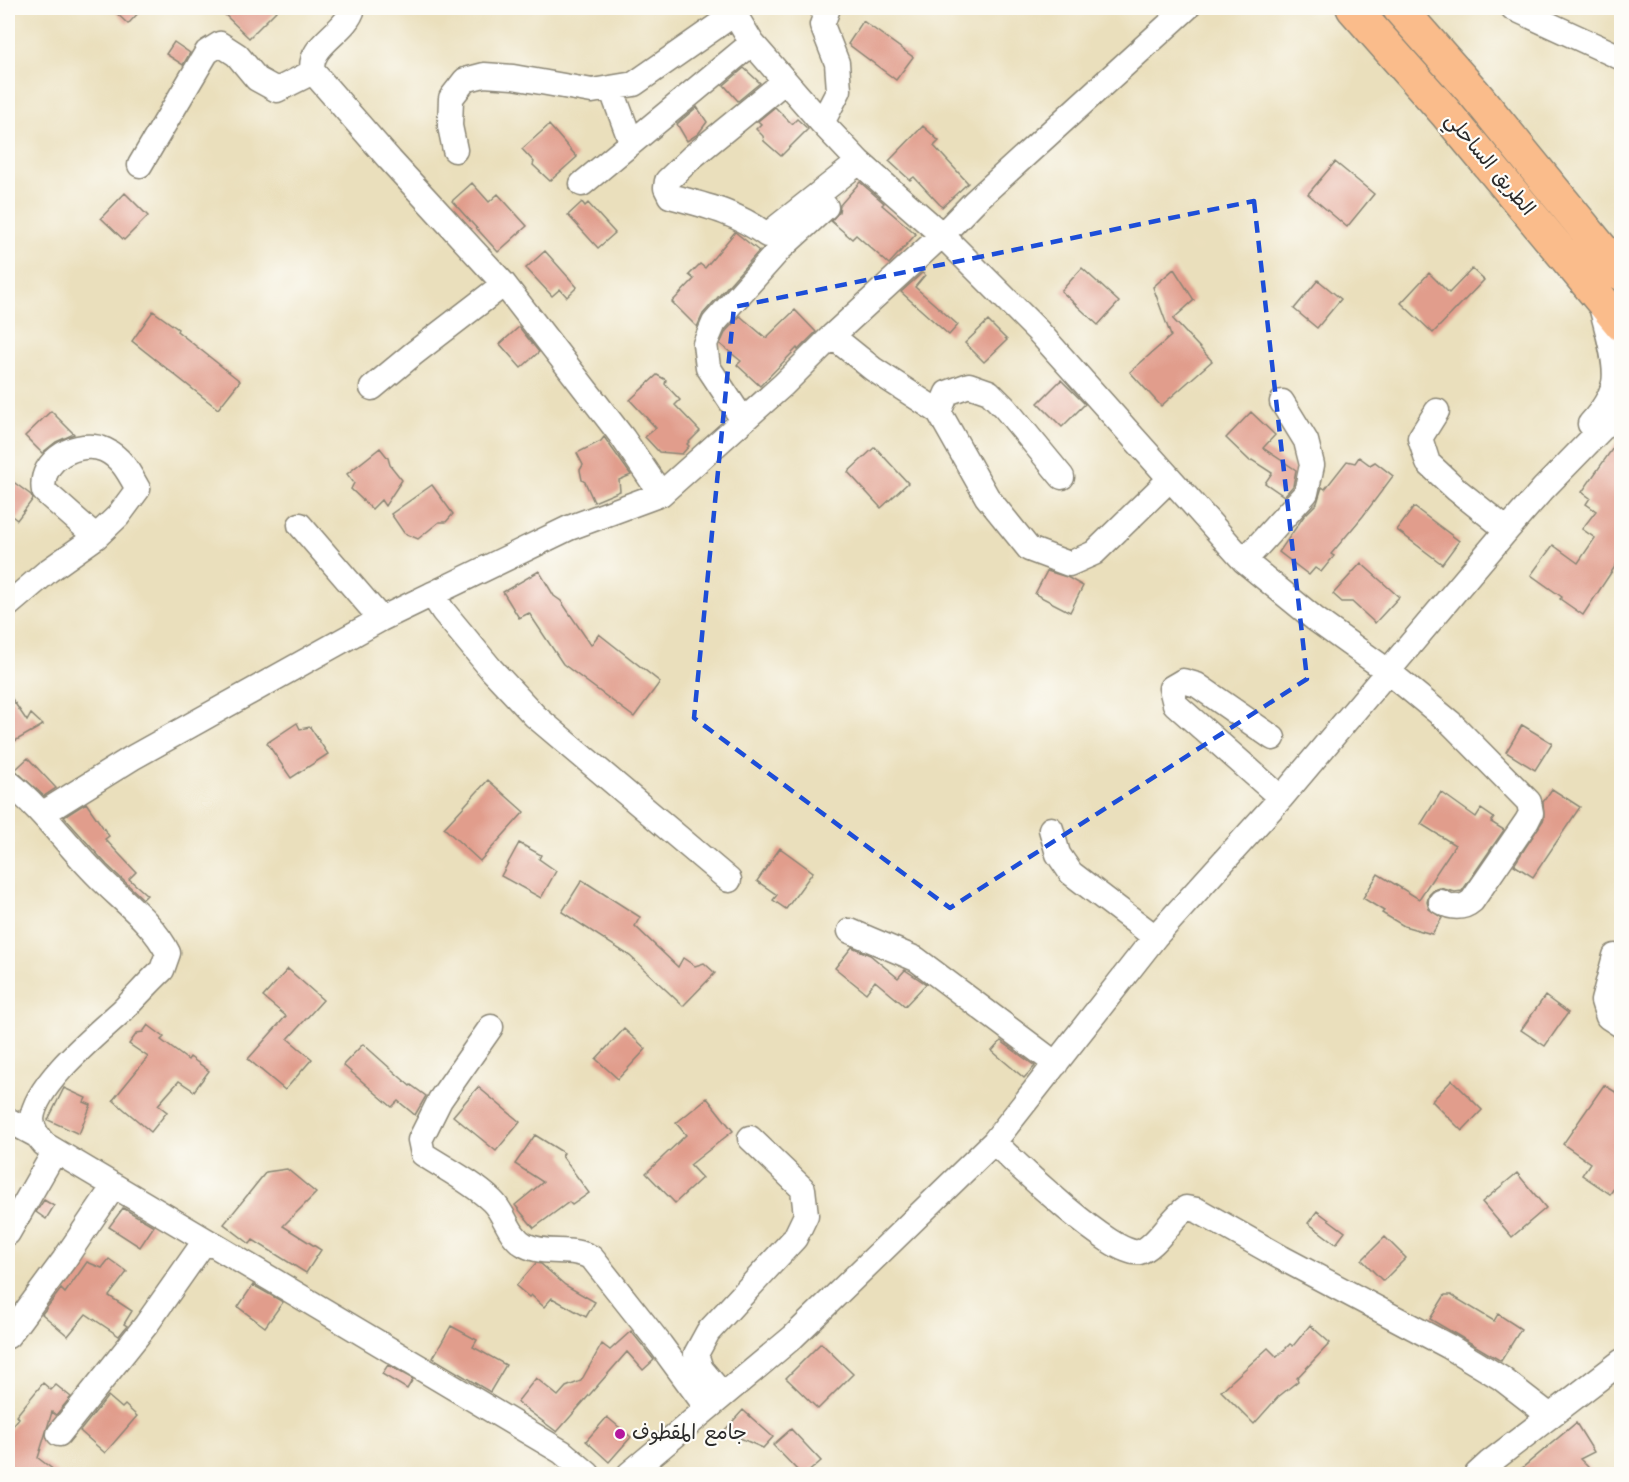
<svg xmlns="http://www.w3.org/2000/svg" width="1629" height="1482" font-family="Kalam,'Playpen Sans Arabic',sans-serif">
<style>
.building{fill:#e19d8c}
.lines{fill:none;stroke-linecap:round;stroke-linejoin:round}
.minor-casing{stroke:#8a8574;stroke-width:27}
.highway-casing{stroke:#8a8574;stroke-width:36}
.minor{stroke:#fff;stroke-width:24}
.highway{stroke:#fabc8b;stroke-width:33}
.marked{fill:none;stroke:#1d4ed8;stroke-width:4.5;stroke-dasharray:12 8;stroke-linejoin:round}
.poi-dot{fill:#b5179e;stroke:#fdfcf7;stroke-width:2}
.labels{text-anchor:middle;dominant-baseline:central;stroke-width:4.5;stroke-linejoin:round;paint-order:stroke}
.street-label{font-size:20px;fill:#2b2b2b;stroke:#fdfcf7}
.poi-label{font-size:20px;fill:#2b2b2b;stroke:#fdfcf7;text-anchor:start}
</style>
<rect width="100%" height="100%" fill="#fdfcf7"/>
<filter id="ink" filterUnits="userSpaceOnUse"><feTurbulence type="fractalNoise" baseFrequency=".0167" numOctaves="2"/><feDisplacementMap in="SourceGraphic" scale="12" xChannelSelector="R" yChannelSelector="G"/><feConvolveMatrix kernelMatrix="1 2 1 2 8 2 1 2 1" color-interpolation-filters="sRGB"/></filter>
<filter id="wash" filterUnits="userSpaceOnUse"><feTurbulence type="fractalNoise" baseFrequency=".008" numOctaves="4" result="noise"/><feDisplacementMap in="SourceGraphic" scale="24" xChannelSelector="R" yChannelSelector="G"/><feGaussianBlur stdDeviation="1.35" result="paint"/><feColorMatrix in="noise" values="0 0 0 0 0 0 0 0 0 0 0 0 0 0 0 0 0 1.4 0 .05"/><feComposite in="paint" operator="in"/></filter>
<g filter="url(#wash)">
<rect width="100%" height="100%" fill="#eadfbc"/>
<g id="blocks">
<path class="building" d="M111 8H143L128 24Z
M218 8H279L249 38Z
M863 21 913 57 896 80 848 44Z
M174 42 190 53 183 65 166 54Z
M744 68 760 83 738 101 724 85Z
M697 107 707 122 698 134 687 141 677 124Z
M775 107 792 124 797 119 808 129 781 156 764 141 763 136 756 129 761 124 758 121Z
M549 125 577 157 550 181 533 165 534 162 522 149Z
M923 126 939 141 934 146 968 183 942 207 914 177 910 180 889 161Z
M1335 162 1374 194 1347 227 1308 194Z
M860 182 884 203 882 205 916 234 889 264 856 235 852 239 831 221 839 212 840 205Z
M472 183 489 202 498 194 527 226 498 252 452 201Z
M125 193 148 216 124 240 101 218Z
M582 202 585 206 588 203 615 233 598 248 568 215Z
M735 232 759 251 703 314 697 327 672 302 694 279 689 275 700 264 705 268Z
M545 251 577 287 567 297 560 289 552 296 526 268Z
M1082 268 1119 302 1098 325 1061 291Z
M1174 269 1194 300 1173 319 1212 361 1161 406 1130 372 1171 336 1153 287Z
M1472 269 1484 280 1433 333 1401 303 1429 273 1449 293Z
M922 273 925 275 915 287 958 325 949 335 901 292Z
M1318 280 1341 299 1317 328 1294 309Z
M795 310 816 332 798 350 797 348 760 386 737 365 741 361 720 344 726 331 740 316 766 338Z
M153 311 178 329 177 331 240 381 218 409 132 341Z
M988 321 1007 340 984 362 965 343Z
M519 327 539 352 521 368 500 344Z
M657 375 666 380 665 384 680 400 675 405 700 431 687 444 689 446 682 454 659 452 645 437 656 428 630 400Z
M1061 380 1085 404 1062 427 1038 403Z
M51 411 74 434 56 442 42 453 25 436Z
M1251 412 1275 435 1263 448 1296 470 1293 486 1284 496 1265 483 1272 473 1252 460 1250 461 1226 438Z
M1622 435V556L1583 615 1560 599 1562 597 1531 575 1553 545 1578 563 1595 538 1582 529 1596 511 1586 504 1590 498 1582 492Z
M604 437 631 475 619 480 620 491 594 502 585 482 582 480 580 470 583 465 577 453 601 441Z
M875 447 908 483 881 508 848 472Z
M380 448 388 458 390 465 402 480 385 506 381 500 372 509 351 489 354 483 347 474Z
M1359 457 1370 465 1375 462 1393 476 1363 516 1331 554 1334 556 1321 572 1315 568 1309 575 1279 552 1304 516 1317 503 1322 487 1325 489 1347 461 1355 463Z
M8 478 31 495 33 499 17 520 8 513Z
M432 485 453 514 446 522H439L418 539 404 533 391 514Z
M1414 507 1459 541 1442 564 1397 530Z
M1361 563 1399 597 1375 623 1352 602H1342L1333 594Z
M539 571 554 596 561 601 591 645 599 634 660 682 634 717 563 664 529 613 519 618 503 592Z
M1047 571 1067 577 1083 586 1070 612 1035 594Z
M8 693 27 721 31 714 43 725 8 745Z
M297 723 300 729 310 727 328 754 291 778 267 743Z
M1522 725 1552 743 1535 770 1506 752Z
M28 758 56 788 44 796 15 770Z
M488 780 524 812 480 861 444 828Z
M1552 789 1580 807 1533 877 1514 865 1544 819 1543 802Z
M1441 792 1476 817 1481 809 1494 818 1491 822 1504 830 1462 891 1455 892 1440 888 1434 890 1429 895 1427 902 1429 909 1442 918 1432 934 1404 926 1382 913 1384 911 1363 898 1378 874 1419 899 1455 845 1421 824Z
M86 803 109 836 105 839 136 872 129 879 147 895 143 899 107 865 64 817Z
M519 843 541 855 539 859 556 871 541 898 501 876Z
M780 848 813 872 786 909 773 900 777 895 757 881Z
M582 880 640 917 635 926 678 967 683 958 695 966 704 963 715 973 683 1006 630 956 562 912Z
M852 947 870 955 898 978 905 970 926 984 905 1006 875 981 866 993 835 968Z
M288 969 323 1000 288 1039 312 1059 285 1090 248 1059 286 1016 263 997Z
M1545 996 1568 1013 1545 1046 1521 1030Z
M148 1025 164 1037 161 1040 188 1060 190 1057 209 1071 194 1091 179 1081 158 1105 167 1112 151 1132 113 1100 148 1057 129 1044 137 1033 143 1032Z
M624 1029 646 1049 618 1079 596 1059Z
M1001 1041 1035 1066 1024 1078 992 1051Z
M363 1044 410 1086 411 1085 426 1096 415 1115 398 1101 392 1107 343 1065Z
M1452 1080 1482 1110 1462 1131 1432 1101Z
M1604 1085 1622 1096V1177L1610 1194 1582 1175 1590 1163 1563 1144Z
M478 1087 520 1122 496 1151 453 1116Z
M64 1088 86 1098 84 1102 91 1105 79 1134 48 1120Z
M707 1098 733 1131 690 1165 702 1178 675 1203 646 1173 686 1135 676 1123Z
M535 1135 564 1153 562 1156 589 1193 572 1205 569 1202 534 1228 515 1205 543 1182 515 1164Z
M287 1169 316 1193 283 1226 321 1250 306 1273 253 1240 250 1244 224 1224 266 1172Z
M1517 1173 1546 1208 1512 1237 1482 1202Z
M44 1200 54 1206 46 1219 36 1212Z
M123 1208 154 1226 140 1247 109 1227Z
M1317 1211 1345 1232 1336 1244 1308 1223Z
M1385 1237 1406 1258 1383 1281 1362 1260Z
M109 1259 127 1272 109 1296 132 1311 124 1324 127 1326 119 1336 86 1314 68 1336 42 1314 61 1289 65 1293 87 1262 102 1268Z
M536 1263 541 1264 565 1285 595 1302 586 1317 552 1298 544 1307 531 1295 529 1297 516 1286Z
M253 1285 283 1302 265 1327 238 1307Z
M1445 1295H1451L1494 1321 1498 1314 1521 1329 1501 1361 1430 1319Z
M1310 1325 1330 1343 1297 1378 1298 1381 1278 1397 1254 1424 1221 1391 1268 1348 1277 1357 1290 1344 1293 1346Z
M451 1326 477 1340 473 1347 506 1365 490 1392 433 1358Z
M631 1331 654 1360 643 1370 627 1352 557 1432 517 1402 536 1378 558 1396 566 1387 581 1381 602 1344 610 1350Z
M821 1343 853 1374 818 1409 786 1378Z
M388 1365 413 1379 407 1389 382 1374Z
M43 1383 51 1390 56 1385 71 1397 56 1415 52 1412 38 1458 59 1474H19L8 1466V1432L19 1418 16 1416Z
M108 1396 122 1408 125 1405 137 1416 105 1453 80 1431Z
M743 1410 773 1437 763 1448 724 1431Z
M607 1417 631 1437 609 1462 586 1441Z
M1576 1423 1594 1452 1580 1459 1595 1474H1515Z
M791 1429 821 1461 806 1474H801L773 1445Z"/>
</g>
</g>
<g filter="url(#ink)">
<use href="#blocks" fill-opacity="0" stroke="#8a8574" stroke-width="1.5"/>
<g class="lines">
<g class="minor-casing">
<path id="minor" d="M353 8C347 32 306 46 313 72L390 160 504 284 623 438 661 494
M731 8 752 43 822 123 859 162 942 235 1038 331 1244 561 1315 619 1389 672 1451 723 1529 802 1531 813 1527 821 1472 901C1463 909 1451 908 1441 902
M1513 8 1622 58
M785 81 692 157 667 181 666 188 670 196C707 206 735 212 767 235L859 162
M611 88 631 142
M822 123 839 90 837 63 822 25 828 8
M455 150 450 126 451 98 465 80 484 75 513 77 592 91 634 84 734 14
M140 165 207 52 220 44 237 55 257 79 277 90 313 72
M582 184 752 43
M832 336 873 369 939 412
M372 388 413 354 504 284
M1437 411 1420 438 1428 463 1457 490 1507 530
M743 420 708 367 705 344 714 323 780 249 826 207
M1590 424C1600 413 1611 397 1614 383 1618 363 1605 323 1600 302
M1062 477 1005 408 989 392 969 385 947 393 939 412 987 497 1029 549 1069 564 1094 553 1170 479
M300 525 381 619
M1244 561 1306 493 1312 465 1306 441 1282 402
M432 594 443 611 491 669 535 716 729 880
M8 605 48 571 96 537 118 516 138 489C129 473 122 458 105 450 79 438 38 460 44 491L96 537
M1273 738 1197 685 1183 681 1171 688 1175 704 1281 798
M8 782C42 809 66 844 97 875 121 900 153 922 168 953L162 970C148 983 136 997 123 1010 97 1034 35 1084 32 1119 32 1129 37 1136 44 1144 216 1248 390 1348 562 1452L588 1474
M42 814 132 758 381 619 569 528 661 494 783 385 832 336 942 235 974 202 1187 8
M1051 829 1058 854 1071 873 1155 937
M850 931 916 959 1056 1064
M1615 956 1603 1001 1608 1017 1622 1026
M491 1027 440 1100 420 1140 423 1154C446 1169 472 1182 492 1201 505 1213 508 1236 525 1245 546 1256 572 1246 592 1258L660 1344 707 1408
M8 1120 36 1135
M994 1142C1015 1163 1114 1258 1139 1252 1156 1248 1171 1218 1186 1208L1197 1210 1282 1258 1448 1346 1501 1378 1550 1416
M8 1233 55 1151
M8 1336 64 1260 114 1186
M723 1395 701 1369 696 1354 708 1332 795 1238 806 1215 803 1189 750 1138
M59 1434 146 1325 205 1241
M629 1474 793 1337 994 1142 1155 937 1281 798 1507 530 1543 489 1622 408
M1477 1474 1489 1463 1622 1361"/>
</g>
<g class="highway-casing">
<path id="highway" d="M1353 8 1445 112 1622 325
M1399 8 1474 93 1622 274"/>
</g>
<use href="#minor" class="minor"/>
<use href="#highway" class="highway"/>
</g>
</g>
<path class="marked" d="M1254 201 1307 679 950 908 694 718 734 307Z"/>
<circle class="poi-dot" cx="620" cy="1434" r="6"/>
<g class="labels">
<g class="street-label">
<text transform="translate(1489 165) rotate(50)">الطريق الساحلي</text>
</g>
<g class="poi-label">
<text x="632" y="1434">جامع المقطوف</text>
</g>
</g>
<rect width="1629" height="1482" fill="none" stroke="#fdfcf7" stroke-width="30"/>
</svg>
